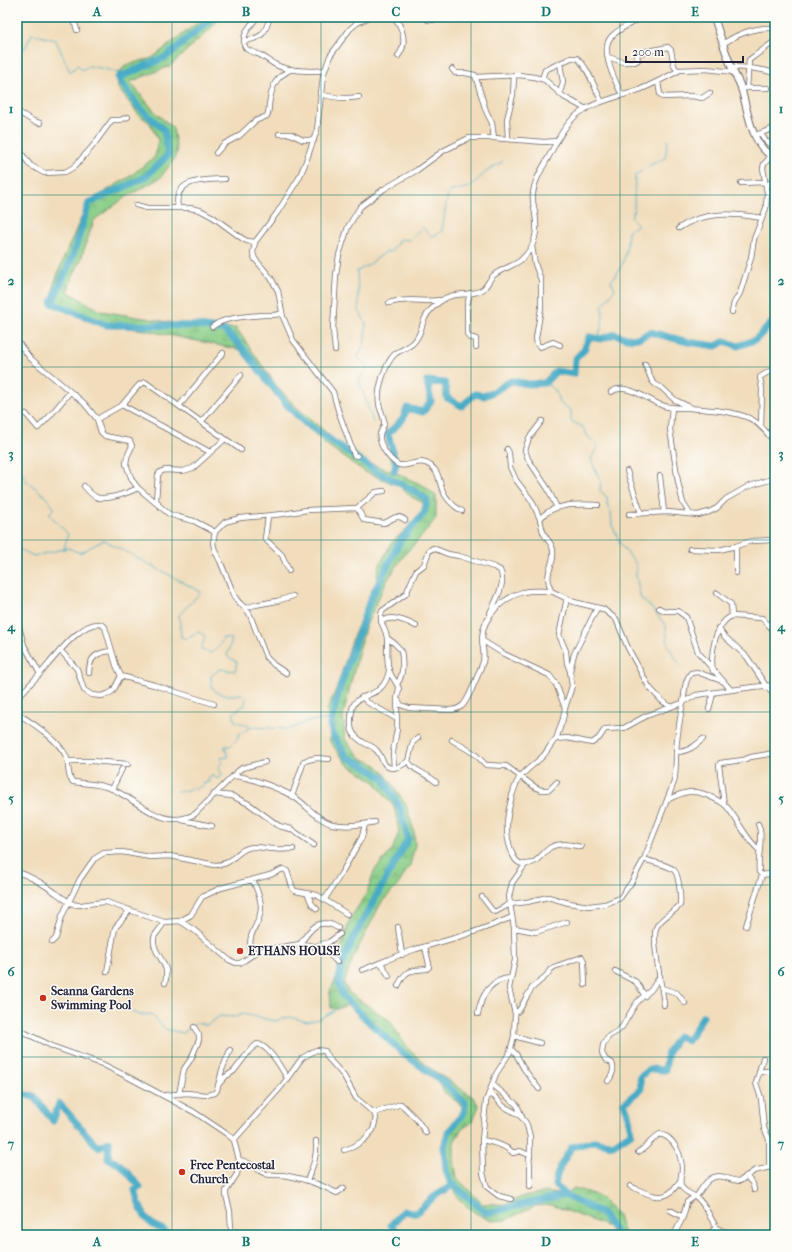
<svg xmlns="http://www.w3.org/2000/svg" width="792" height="1252" font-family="'IM FELL French Canon',serif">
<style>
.wetland{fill:url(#wetland-marsh);stroke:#567862}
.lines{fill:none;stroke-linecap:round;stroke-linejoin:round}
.stream{stroke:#46abc6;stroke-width:1}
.river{stroke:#46abc6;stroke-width:7}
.minor-casing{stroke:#6a6368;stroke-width:6}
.tertiary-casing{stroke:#6a6368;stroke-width:8}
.minor{stroke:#fff;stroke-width:4.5}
.tertiary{stroke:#fff;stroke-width:6}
.grid{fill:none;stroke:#0f766e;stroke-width:1;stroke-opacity:0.55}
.poi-dot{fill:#c8321e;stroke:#fdfcf7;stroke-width:1.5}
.labels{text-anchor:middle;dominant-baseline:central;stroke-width:3;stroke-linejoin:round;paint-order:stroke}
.poi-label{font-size:12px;font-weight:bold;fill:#22223b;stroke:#fdfcf7;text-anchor:start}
.neatline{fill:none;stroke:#0f766e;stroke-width:1.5}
.grid-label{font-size:13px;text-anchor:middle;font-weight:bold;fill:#0f766e}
</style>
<defs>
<pattern id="wetland-marsh" width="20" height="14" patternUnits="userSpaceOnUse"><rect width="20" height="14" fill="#8ace88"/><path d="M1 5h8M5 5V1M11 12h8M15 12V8" fill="none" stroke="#77b176"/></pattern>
</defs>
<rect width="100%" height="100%" fill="#fdfcf7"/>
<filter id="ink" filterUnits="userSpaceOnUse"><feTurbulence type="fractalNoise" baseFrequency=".025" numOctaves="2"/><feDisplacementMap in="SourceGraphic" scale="8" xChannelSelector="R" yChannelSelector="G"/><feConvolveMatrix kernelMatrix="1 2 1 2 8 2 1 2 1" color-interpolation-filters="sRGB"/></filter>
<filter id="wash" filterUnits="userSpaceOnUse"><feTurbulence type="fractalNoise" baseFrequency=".012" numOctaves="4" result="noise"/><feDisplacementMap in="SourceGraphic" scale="16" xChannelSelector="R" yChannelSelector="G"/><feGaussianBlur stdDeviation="0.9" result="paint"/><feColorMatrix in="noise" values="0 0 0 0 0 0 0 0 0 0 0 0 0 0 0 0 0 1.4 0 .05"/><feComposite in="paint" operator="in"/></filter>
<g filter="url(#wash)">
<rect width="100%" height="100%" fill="#f1ddbc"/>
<path class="wetland" d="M205 17H220L211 28 170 66 130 82 156 113 173 128 177 152 173 161 160 178 123 199 94 220 81 259 70 283 68 292 101 311 211 329 236 328 276 385 294 405 356 458 399 474 424 486 436 496V518L422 536 404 555 386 582 365 628 352 678 343 716 345 739 361 758 377 765 389 779 406 805 414 832 415 845 410 865 398 885 381 903 353 958 344 983 349 993 390 1021 408 1049 430 1068 473 1097 479 1106 472 1122 461 1130 454 1142V1161L457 1178 483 1204H506L524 1196 546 1192 565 1195 574 1188 599 1196 618 1215 624 1235H612L609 1227 552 1205 535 1206 506 1220 491 1221 474 1212 460 1200 447 1181 444 1163 447 1135 467 1110 443 1091 440 1080 406 1056 385 1035 376 1030 369 1020 347 1005 337 1009 331 1008 330 991 337 976 340 951 350 919 367 893 374 871 392 850 399 832 394 807 374 781 347 764 330 742 327 710 337 687 353 637 375 587 379 566 392 542 421 516 427 505 412 497 399 486 365 472 323 442 294 413 275 391 246 351 144 330 104 325 52 304 54 284 65 255 88 202 129 177 155 157 158 140 150 123 139 115 118 88 117 75 126 65 152 58Z"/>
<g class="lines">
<path class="stream" d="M17 50 25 48 32 34 56 40 70 72 78 65 82 70 89 66 106 69 124 75
M597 339C602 328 604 318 602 306L615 289 611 281C626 263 626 254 628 231L638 225 631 217 634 209 635 175 654 163 665 158 668 140
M545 383 556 391 559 403 571 410V421L583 427 588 437 598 446 591 459 596 472 601 481 600 491 607 497 608 508 611 512 612 525 620 543 636 564V576L641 599 651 607 666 626 668 645 677 661 682 666
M373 422 359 381 367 367 358 357 365 341 366 323 359 311 357 271 367 266 387 251 390 253 400 239 410 240 422 227 432 237 442 231 448 192 470 187 486 172 503 161
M17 471 25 476 26 481C38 489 46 496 54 508L49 514 68 534 64 549
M17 548 34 556 68 548 80 553 104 540 201 592 179 615 181 637 187 639 199 632 205 636 201 650 212 653 220 645 223 638 232 639 227 656 237 662 235 671 220 669 211 676C211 679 211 683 212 686 217 698 232 695 242 694L246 698 245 705 233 713 235 721 252 727 291 729 309 721 327 720 330 725
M177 792 188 790 190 788 197 789 199 786 202 787 203 783 205 784 206 782H209V780L208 778 212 775 218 779 222 774 218 767 222 763 221 758 228 757 225 747V746H230L238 738V735L251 727
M124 1006 138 1015 151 1014 165 1029 183 1033 196 1023 207 1025 220 1016 235 1017 243 1014 275 1021 290 1017 307 1022 319 1019 337 1009"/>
<path class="river" d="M212 17 211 19 166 57 118 78 137 105 164 130 168 155 144 178 89 203 73 255 52 303 106 325 199 326 224 330 240 345 286 404 305 423 376 471 416 492 427 500 424 513 400 541 370 600 340 687 330 725 334 737 347 757 360 763 383 778 400 808 408 839 354 937 341 967 339 983 343 996 371 1024 405 1055 442 1081 465 1103 464 1112 448 1133 444 1147 446 1170 450 1182 486 1213 565 1195 601 1213 614 1230V1235
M394 471 396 464 388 434 403 419 407 408 423 412 431 401 427 381 445 383 447 398 462 406 475 394 484 396 495 391 511 381 529 384 545 383 556 371 574 374 575 359 584 350 589 337 601 339 615 334C629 340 637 341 650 332L688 342 716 346 725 341 738 346 755 340 775 320
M17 1094 34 1096 53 1121 59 1103 98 1147 109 1142 108 1159 121 1165 140 1187 135 1190C138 1201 142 1217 152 1224 158 1229 164 1228 168 1235
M565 1195 555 1185C557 1169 564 1160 572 1147L594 1141 613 1145 631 1133 629 1116 624 1103 641 1089 640 1077 649 1069 665 1070 668 1052 678 1036 688 1041 703 1016
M399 1235 391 1225 404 1211 416 1213 434 1197 451 1186"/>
</g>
</g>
<g filter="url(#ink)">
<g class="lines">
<g class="minor-casing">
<path id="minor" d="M73 17 77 30
M257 17C251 26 243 31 244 44 245 51 252 51 258 54 265 57 270 62 276 65 287 71 313 72 325 70
M354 17 357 23
M394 17C403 28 408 44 398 56
M426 17 428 20H433L440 17
M244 41C262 38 265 34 270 17
M723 44C738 33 756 27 775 28
M608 57 623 62H635L638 60 637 56 639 53 668 47 671 50 674 66 677 70 706 69 734 72
M560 63 563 82 560 93
M731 67C743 67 766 69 775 74
M452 69 455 73H465L475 75 486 111 492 123 494 138
M476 77 519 75 534 77 545 80 564 97 586 109
M542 79 545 70 571 58H577C588 67 595 89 602 102
M658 82 660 94 663 97 692 96 702 98 710 93
M747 88H768
M741 89 747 88 749 60 775 41
M320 94C333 98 346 99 359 97
M622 95C616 83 599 50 611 37 618 29 634 22 643 17
M17 111 33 121 40 123
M279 134H291L303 140H314
M761 134 765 140 775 149
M755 135 775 128
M508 139 507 119 513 95 514 75
M17 147 30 165 44 173 65 172 74 167 92 147 112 120H120L128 117
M216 153 224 144 239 136 255 121 267 116C269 112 269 108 269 104 272 86 275 77 292 69
M17 165 22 155
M741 183 765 182
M766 186 775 179
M136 205 147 208H190L200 210 213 217 243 239 247 241 255 242
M178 208C172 178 205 180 225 179
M679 228C704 211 734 213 762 218
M532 246 535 264 541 280V308L536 338 537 344 540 347 553 342 560 345
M470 293 467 305V334L469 337 476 339V347
M389 303C409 297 422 303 441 300
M732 312 734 303 740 293 751 258 754 239 766 208 767 193 763 168 764 164 771 156
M212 327C223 317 249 316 264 315 270 315 276 316 282 313
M17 341 30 358 84 403 97 419 101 432 105 436 130 441 132 446 127 457 126 464 132 480 138 488 169 514 178 517 194 521 215 532
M335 350 333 329 336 275 339 255 348 227 360 207 384 189 417 170 443 151 469 138H494L544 142 557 141
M645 364 652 381 655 384 662 388 675 400 692 408
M611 392C626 381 650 402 664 406 672 408 681 408 689 408 708 410 730 410 749 418 759 422 768 434 775 443
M122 405 210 452
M179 406 223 353
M672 407 670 429 678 482 683 503 690 514
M26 414 38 428 48 418 70 392
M97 419 122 405 139 385 145 382 241 450
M542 421 529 438 525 450 528 459 548 489 557 508
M201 422 241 375
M761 427 762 389 760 377 775 368
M507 449 509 453 510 467 516 480 532 501 540 519
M357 456 354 455 353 452 338 410 333 392 293 340 283 317 278 291 271 278 255 259 253 253 255 242 277 213 299 178 305 164 317 130 323 76 330 56 350 29 357 23 369 17
M627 471 641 513
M660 476 664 512
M84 486C88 491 93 497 99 498 111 499 128 493 138 488
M158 503 156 500 158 475 160 472 165 470 183 471 193 468 225 439
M598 505C579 504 552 503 540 519 541 524 542 530 544 534 547 540 553 544 553 551 555 567 543 570 551 591L574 602 603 609 616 619 628 648 649 687 662 701 671 707
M357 508 364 520 384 523C392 520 397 513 405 520
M462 511C453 506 446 499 442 489 439 481 439 472 431 466 418 456 406 470 397 464 389 459 378 444 380 434 381 430 385 426 384 422 384 415 379 409 379 403 377 390 385 363 395 354 401 349 409 348 414 342 421 335 421 326 425 318 428 312 435 305 441 301 452 291 470 297 482 290 487 287 489 279 494 275 502 268 515 266 522 259 536 246 538 231 535 213 534 207 532 201 533 194 534 181 542 169 548 158 556 143 564 125 578 114 595 101 619 97 639 90 653 84 667 77 680 70
M629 514 668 512 698 515 709 512 717 508 726 499 747 487 775 478
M268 516 265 539 282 555 289 571
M690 549 719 550 736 546
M736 573V546L751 541 775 540
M717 593 731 604 732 616
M567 598 559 635 566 651 567 663 570 671
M246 608 255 605 277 601 293 596
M659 608 665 611H678L686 617 698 652 731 690
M17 620 24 645 40 674
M381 622C391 614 406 621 416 626
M718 628 724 636 747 657 766 686 775 696
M387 638 394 643 401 650C403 661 404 675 397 684
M483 641 504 654 549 675 556 684 565 708
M60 650 77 669 84 690 92 695 101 696 108 694 113 691 121 676
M389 671C383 702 355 690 352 710 349 728 350 735 366 744 369 745 374 747 376 750 380 753 381 759 384 763 389 772 401 767 408 761L413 742 418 738
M713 671C710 654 715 623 732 616L762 618 775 632
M89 673C89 657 97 652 112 651
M286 673 274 665 266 657 250 615C246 607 239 604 235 597L220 561 215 551 213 543 215 532 225 522 240 518 283 514 307 510 357 508 376 492 384 491
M362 697 367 702 397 719
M17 699C24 690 32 682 40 674 51 662 88 611 105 627L116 665 121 676 154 685 214 704
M398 700 401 705 409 708 449 710C454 710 458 709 462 706 469 700 479 672 483 662 485 654 482 646 482 638 483 616 503 598 523 592 532 590 542 591 551 591
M709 709 713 694
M17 713C32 723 58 739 66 756 70 763 66 776 73 782 87 784 98 783 112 789 139 801 163 831 195 814L238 771 242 768 265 762
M556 739 563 719 565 708 572 686 570 671 574 654 597 608
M452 740 475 754 486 765 506 766 535 787 541 790H549L557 782
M676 752C688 752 695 746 703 739
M68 761H92L128 764
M408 761C413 771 428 774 436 782
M394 768 393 752 397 729V698L399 689C397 682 391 677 389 670 386 659 388 649 387 638 386 627 378 624 382 611L406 594 416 571 424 565 429 551 433 548 448 554 459 556 494 567 500 570C507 584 495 601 490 613
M233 776C248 776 284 790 297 799 308 807 318 820 332 824 346 827 361 825 375 822
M112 789 122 769
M214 794 232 796 249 804 279 826 291 829 314 845
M292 796 304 761 316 758 329 759
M667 800C683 792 694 788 711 797 717 800 723 802 727 807 739 821 745 838 759 850
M724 804 719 765 720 763 743 760 751 757 775 753
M182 820 212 826
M758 824C764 835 757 859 759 872L762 875 769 874 775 871
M581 847C572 845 561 842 551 847 542 852 538 865 524 864 516 864 513 857 511 850 504 831 507 815 512 796 514 789 516 782 520 777 527 769 536 763 543 756 548 751 550 744 556 739L567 738 592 743 599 738 605 729 624 728 646 716 682 703 696 695 753 687 775 685
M644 859C651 862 669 865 674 870 679 874 681 898 680 905 674 912 662 917 657 926 650 938 663 989 664 1005
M17 872C31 876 45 885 56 893 63 897 69 905 78 905 86 905 96 902 106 902L164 922 180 921 194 930 229 960 236 963H240L245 960 258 951 300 944C310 929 319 916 338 928
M307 893 312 904 317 909
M482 897 492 910 495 912 510 904 527 902 548 897 569 903 589 906 605 904 620 898 631 883 644 859 674 782C676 772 676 763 676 752 677 733 681 714 684 696 685 688 685 680 691 673L697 672 722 681
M325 899 341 874 362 837 365 824
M180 921 191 915 202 897 221 888 270 875 283 869 287 871 293 889 295 891 317 895 347 914
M164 922C162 928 155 933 154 938 152 950 164 960 166 970 167 975 166 979 165 983
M746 926 762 875
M398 927 402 955
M514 928 536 932 567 922
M52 942 56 938 62 916 80 879 94 859 104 853 122 852 150 857 170 856 215 865C234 865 234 852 248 848 256 845 266 849 274 849 280 850 286 849 293 849
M300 944C319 946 323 947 337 962
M316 946 329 942 340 934
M252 954C245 931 261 927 261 907 261 898 256 888 253 880
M381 963 389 976
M362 970C380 963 398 955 416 949 449 940 481 931 512 917
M615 971 636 982 645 996
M107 972 115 928 130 910
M398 986C406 969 409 971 427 969L429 967V964L425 947
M662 988 677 993 685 1003
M478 1014C481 996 490 979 511 978
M515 1014 520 1009 527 996 532 988 547 975 550 970 554 967 582 957 584 961 585 985
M17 1029 54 1047 102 1064 130 1078 194 1112 227 1134 234 1140 239 1160 237 1174 226 1191V1195L230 1211 231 1229 242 1235
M514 1036 540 1043
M511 1049 516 1054 524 1069 539 1089
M763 1058 756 1083 761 1098 764 1128 769 1139V1166
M759 1072 775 1070
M608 1081C612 1076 615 1070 612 1063L606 1060 604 1057 602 1053 603 1045 606 1040 609 1036 618 1031 622 1027 635 1005 639 1000 651 990 660 976
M492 1084 517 1105 522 1117
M218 1085 225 1077 234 1071 250 1050 257 1044C268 1045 282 1069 287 1078
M489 1093 496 1098 503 1106 518 1114 524 1120 527 1125 530 1137V1157
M179 1094 184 1069 191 1059 199 1040V1035L194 1027
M166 1095 187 1093 206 1095 215 1093 217 1090 222 1070 230 1050
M374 1113 401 1104 417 1120 426 1133
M234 1140 281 1087 302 1058 316 1050 325 1051 328 1058 344 1076 356 1098 374 1113 376 1118 373 1130 364 1140 353 1147 344 1150
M482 1140C492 1142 506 1145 513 1153L520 1151 529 1155 530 1167V1186
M769 1149 775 1141
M638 1152C647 1148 651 1139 660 1134 674 1137 681 1154 682 1168 682 1174 679 1180 681 1186 684 1192 691 1194 696 1197 705 1203 710 1218 716 1227 721 1232 728 1231 733 1235
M239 1160C251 1161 256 1170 266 1174 273 1176 281 1174 288 1176 305 1179 322 1185 337 1193L344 1188
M746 1176 753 1184 754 1190
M307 1181C313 1165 317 1159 316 1141
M630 1186C642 1191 660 1203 672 1191 675 1188 677 1184 680 1181
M696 1197C703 1187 709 1173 724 1177 730 1179 734 1181 740 1181L754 1171 775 1166
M511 1199 499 1196 487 1187 483 1173 482 1140 486 1101 496 1074 510 1052 514 1036 515 1014 509 988 515 960 514 928 509 897 512 883 525 865
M670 1210 683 1217
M674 1235 683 1217 687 1202 694 1197
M709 1235 716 1227"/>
</g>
<g class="tertiary-casing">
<path id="tertiary" d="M714 17C719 33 725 50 731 66 734 74 739 81 741 88 748 109 751 149 775 157"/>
</g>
<use href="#minor" class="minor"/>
<use href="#tertiary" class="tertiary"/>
</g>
</g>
<path class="grid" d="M172 17V1235M321 17V1235M471 17V1235M620 17V1235M17 195H775M17 367H775M17 540H775M17 712H775M17 885H775M17 1057H775"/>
<g class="poi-dot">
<circle cx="240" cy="951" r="4"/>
<circle cx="43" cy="998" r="4"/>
<circle cx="182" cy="1172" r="4"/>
</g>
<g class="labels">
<g class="poi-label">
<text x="248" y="951">ETHANS HOUSE</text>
<text x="51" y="991">Seanna Gardens<tspan x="51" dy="14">Swimming Pool</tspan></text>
<text x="190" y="1165">Free Pentecostal<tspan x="190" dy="14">Church</tspan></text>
</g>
</g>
<rect width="792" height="1252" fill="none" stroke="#fdfcf7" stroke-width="44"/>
<path d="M626 56v6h117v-6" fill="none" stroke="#22223b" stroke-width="2"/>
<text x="632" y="56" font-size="12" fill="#22223b" stroke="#fdfcf7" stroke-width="3" paint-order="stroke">200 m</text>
<rect x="22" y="22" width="748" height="1208" class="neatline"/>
<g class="grid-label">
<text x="97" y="16">A</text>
<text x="246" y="16">B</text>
<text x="396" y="16">C</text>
<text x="546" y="16">D</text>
<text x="695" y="16">E</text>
<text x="11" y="113">1</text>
<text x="781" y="113">1</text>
<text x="11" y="285">2</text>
<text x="781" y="285">2</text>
<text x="11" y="458">3</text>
<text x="781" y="458">3</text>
<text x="11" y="631">4</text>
<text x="781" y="631">4</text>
<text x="11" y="803">5</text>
<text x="781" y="803">5</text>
<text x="11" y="976">6</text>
<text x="781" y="976">6</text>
<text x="11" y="1148">7</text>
<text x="781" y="1148">7</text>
<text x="97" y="1246">A</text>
<text x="246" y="1246">B</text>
<text x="396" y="1246">C</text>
<text x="546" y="1246">D</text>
<text x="695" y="1246">E</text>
</g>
</svg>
